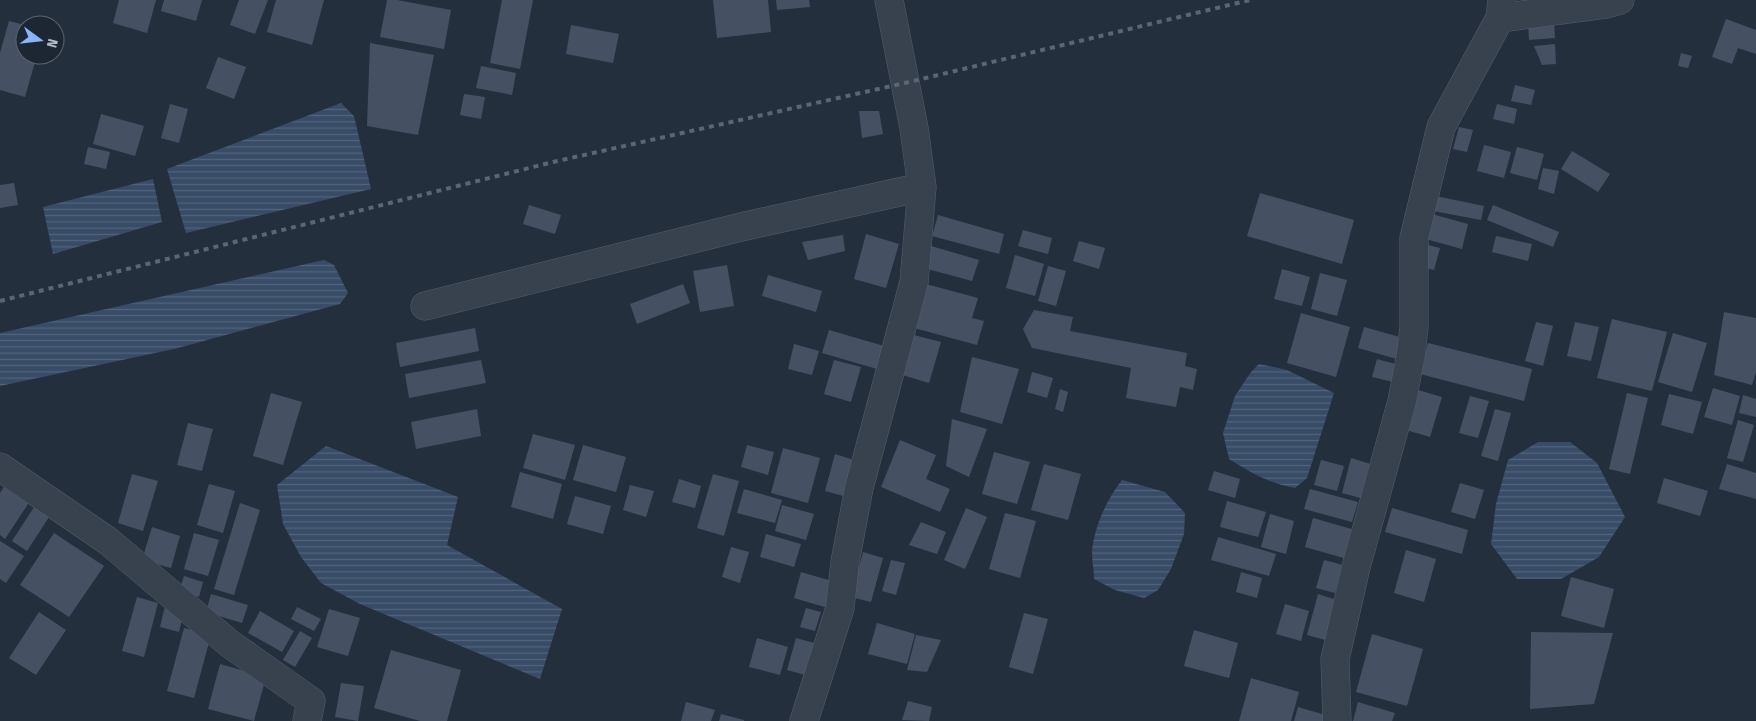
<svg xmlns="http://www.w3.org/2000/svg" width="1756" height="721" font-family="'Fira Sans Condensed',sans-serif">
<style>
.water{fill:url(#water-rules)}
.building{fill:#455162}
.lines{fill:none;stroke-linecap:round;stroke-linejoin:round}
.minor-casing{stroke:#565f6c;stroke-width:29}
.minor{stroke:#38414e;stroke-width:28}
.rail{stroke:#5a6575;stroke-width:4;stroke-dasharray:5 5;stroke-linecap:butt}
</style>
<defs>
<pattern id="water-rules" width="6" height="5" patternUnits="userSpaceOnUse" patternTransform="scale(1.25)"><rect width="6" height="5" fill="#394c67"/><path d="M0 2.5h6" fill="none" stroke="#53647b"/></pattern>
</defs>
<rect width="100%" height="100%" fill="#242f3e"/>
<path class="water" d="M341 103 354 116 371 189 186 233 167 169Z
M153 179 162 222 53 254 43 207Z
M324 260 334 265 348 293 340 304 174 349 0 386V333Z
M1259 364 1287 370 1334 393 1307 478 1295 488C1268 483 1252 473 1229 459L1223 433 1235 396 1251 372Z
M1538 442H1570L1597 463 1625 517 1599 557 1561 579H1517L1491 544 1496 504 1508 460Z
M326 446 458 497 447 545 562 609 540 679 360 604 321 583 301 557 283 524 277 485Z
M1122 480 1165 492 1185 513 1184 534 1171 569 1158 590 1144 598 1115 590 1094 579C1094 570 1092 561 1092 552 1094 527 1107 499 1122 480Z"/>
<path class="building" d="M119 0H156L147 33 113 23Z
M164 0H202L196 21 161 11Z
M239 0H268L255 34 230 25Z
M276 0H324L312 45 267 32Z
M387 0H397L451 10 444 49 380 37Z
M502 0H533L520 69 490 63Z
M713 0H768L771 32 717 38Z
M776 0H809L810 7 777 10Z
M1726 19 1756 30V54L1738 48 1732 64 1712 57Z
M9 21 25 25V55H37L25 97 0 90V53Z
M1554 22 1555 38 1529 40 1528 23Z
M571 25 619 34 613 63 566 54Z
M370 43 434 55 418 135 367 126Z
M1555 44 1556 64 1542 65 1534 46Z
M1681 53 1692 56 1688 68 1678 66Z
M218 57 246 67 234 99 206 88Z
M481 66 516 73 512 95 476 88Z
M1515 85 1535 90 1531 105 1511 101Z
M464 94 485 97 481 119 460 115Z
M170 104 188 109 179 143 161 138Z
M1497 104 1517 109 1514 124 1493 119Z
M859 111H879L883 134 862 138Z
M101 114 144 126 135 156 93 144Z
M1459 127 1473 130 1467 152 1453 149Z
M1484 145 1511 152 1504 178 1477 171Z
M88 147 110 152 106 169 84 164Z
M1517 147 1544 154 1537 180 1510 173Z
M1572 151 1610 174 1598 192 1561 169Z
M1543 168 1559 171 1554 194 1538 189Z
M14 183 18 205 0 208V185Z
M1260 193 1354 220 1342 264 1247 236Z
M1431 195 1484 206 1481 220 1428 210Z
M529 205 561 215 555 234 523 224Z
M1493 205 1559 232 1553 247 1487 220Z
M1428 213 1468 224 1462 249 1422 238Z
M938 215 1004 234 999 254 932 236Z
M1023 230 1052 238 1048 254 1018 246Z
M866 234 899 244 886 288 854 279Z
M843 235 845 251 808 260 802 242Z
M1496 236 1532 244 1528 261 1492 252Z
M1079 241 1105 248 1099 269 1073 261Z
M1424 244 1440 248 1434 270 1418 266Z
M931 246 979 260 972 281 924 268Z
M1015 255 1044 264 1035 296 1006 288Z
M727 265 734 306 700 312 693 271Z
M1048 266 1066 271 1056 306 1038 301Z
M1282 269 1310 277 1302 306 1274 299Z
M1320 273 1347 280 1337 316 1311 309Z
M768 275 822 291 816 312 762 296Z
M683 284 690 303 637 324 630 304Z
M926 284 978 298 972 318 984 321 977 345 914 328Z
M1034 310 1073 317 1070 331 1187 353 1185 366 1197 369 1193 390 1180 387 1176 407 1126 398 1131 368 1032 348 1023 329Z
M1724 312 1756 318V372L1752 385 1714 375Z
M1301 313 1350 327 1336 377 1287 363Z
M1612 319 1667 332 1652 391 1597 378Z
M1536 322 1553 326 1543 366 1525 361Z
M1575 322 1599 327 1591 361 1567 356Z
M1364 327 1403 338 1397 359 1358 348Z
M475 328 479 351 400 367 396 343Z
M829 330 884 346 877 369 822 353Z
M1673 333 1707 343 1692 392 1658 382Z
M910 334 941 342 929 383 899 374Z
M1428 343 1532 369 1524 401 1420 374Z
M794 344 819 351 812 375 788 369Z
M972 357 1019 369 1002 424 960 412Z
M1377 359 1402 366 1397 383 1372 377Z
M481 360 486 383 409 398 405 374Z
M834 360 861 367 851 402 824 394Z
M1032 372 1053 378 1047 398 1027 392Z
M1713 388 1740 396 1732 425 1704 417Z
M1060 389 1068 392 1063 412 1055 409Z
M1418 390 1442 397 1430 437 1406 430Z
M271 393 302 402 283 465 253 456Z
M1627 393 1648 398 1630 474 1609 469Z
M1669 394 1702 402 1693 434 1661 425Z
M1743 395 1756 399V417L1739 413Z
M1470 396 1489 401 1478 438 1459 433Z
M477 409 481 436 416 449 411 422Z
M1495 409 1511 413 1498 461 1481 456Z
M952 419 987 429 969 477 946 466Z
M1738 420 1754 425 1743 462 1727 458Z
M188 423 213 429 202 471 177 465Z
M533 434 575 445 565 480 523 468Z
M900 440 936 455 926 479 950 489 940 512 881 487Z
M583 445 626 457 616 492 573 480Z
M747 445 774 452 768 475 741 467Z
M783 448 820 458 808 503 771 493Z
M994 452 1030 462 1017 504 982 494Z
M835 454 857 461 847 497 825 491Z
M1351 458 1374 465 1364 499 1342 493Z
M1321 460 1344 466 1337 491 1314 485Z
M1044 464 1081 474 1068 520 1031 510Z
M1727 464 1756 473V499L1719 489Z
M1214 471 1240 479 1235 498 1208 490Z
M520 472 562 484 553 519 511 507Z
M132 474 158 481 143 531 118 523Z
M713 474 739 481 724 536 697 528Z
M1664 478 1708 491 1700 516 1657 503Z
M679 479 701 486 695 508 672 502Z
M7 482 32 498 5 539 0 535V493Z
M1460 483 1484 490 1475 519 1451 512Z
M209 484 235 491 223 533 197 525Z
M630 485 654 491 646 517 623 510Z
M744 489 782 500 775 523 737 513Z
M1310 489 1358 502 1352 522 1304 509Z
M575 496 611 506 603 534 567 524Z
M1227 501 1266 512 1258 537 1220 527Z
M240 503 260 510 234 595 214 589Z
M36 504 51 514 27 551 12 541Z
M782 505 814 514 806 540 775 531Z
M966 508 987 517 965 569 944 560Z
M1392 508 1468 530 1462 554 1385 532Z
M1005 513 1036 521 1020 578 989 569Z
M1270 514 1294 521 1286 554 1261 547Z
M1313 518 1355 530 1347 559 1305 547Z
M921 522 946 532 937 554 909 545Z
M152 527 180 536 171 568 142 560Z
M54 533 104 566 69 617 20 585Z
M194 533 219 540 208 576 184 569Z
M766 534 801 544 794 567 760 557Z
M1218 537 1276 554 1269 576 1211 560Z
M0 541 24 556 6 583 0 579Z
M731 547 749 552 740 583 722 577Z
M1406 550 1436 559 1424 602 1394 593Z
M863 552 883 558 871 602 851 597Z
M891 560 905 563 896 595 882 591Z
M1324 560 1343 565 1335 593 1316 588Z
M801 572 835 582 828 608 794 598Z
M1241 572 1262 578 1257 598 1236 592Z
M184 576 203 582 199 597 179 591Z
M1571 577 1614 589 1604 628 1561 616Z
M211 594 248 605 242 623 206 612Z
M1318 594 1340 601 1329 641 1307 635Z
M137 597 158 603 144 657 122 651Z
M1285 604 1309 611 1301 641 1276 634Z
M165 606 184 611 179 632 160 627Z
M297 607 321 619 314 631 291 619Z
M806 608 821 612 815 631 800 627Z
M329 609 360 618 348 656 317 647Z
M260 611 294 631 282 652 248 633Z
M39 612 66 630 36 675 9 658Z
M1024 613 1048 619 1033 674 1009 667Z
M877 623 915 634 907 664 868 654Z
M184 628 211 635 194 698 167 691Z
M1194 630 1238 643 1229 678 1184 666Z
M300 631 312 638 295 667 283 660Z
M1531 632 1613 633 1594 704 1530 709Z
M1372 634 1423 649 1407 706 1356 692Z
M916 635 941 640 927 672 907 670Z
M757 638 788 647 780 675 749 667Z
M796 638 818 644 809 676 787 670Z
M391 650 461 670 447 721H420L374 708Z
M220 664 266 677 254 721 208 709Z
M1251 678 1299 692 1291 721H1239Z
M341 683 364 686 358 721 335 717Z
M908 701 932 707 929 721 902 720Z
M686 702 715 710 711 721H681Z
M1358 702 1395 713 1392 721H1353Z
M1298 707 1329 716 1327 721H1294Z
M721 714 744 720V721H719Z"/>
<g class="lines">
<g class="minor-casing">
<path id="minor" d="M1500 18 1606 4 1620 0
M425 306 741 227 922 187
M0 467 108 541 230 644 311 701 307 721
M804 721 840 608 845 562 859 488 914 282 922 187 914 128 889 0
M1337 721 1335 659 1356 567 1402 401 1411 354 1414 327V238L1441 127 1500 18 1502 0"/>
</g>
<use href="#minor" class="minor"/>
<path class="rail" d="M0 301 553 162 905 83 1250 0"/>
</g>
<g transform="translate(40 40) rotate(105)"><circle r="24" fill="#1d2633" stroke="#59626f"/>
<path d="M0-4L9 19L0 12L-9 19Z" fill="#8ab4f8"/>
<text y="-8" font-size="14" font-weight="bold" text-anchor="middle" fill="#b4bcc9">N</text>
</g>
</svg>
